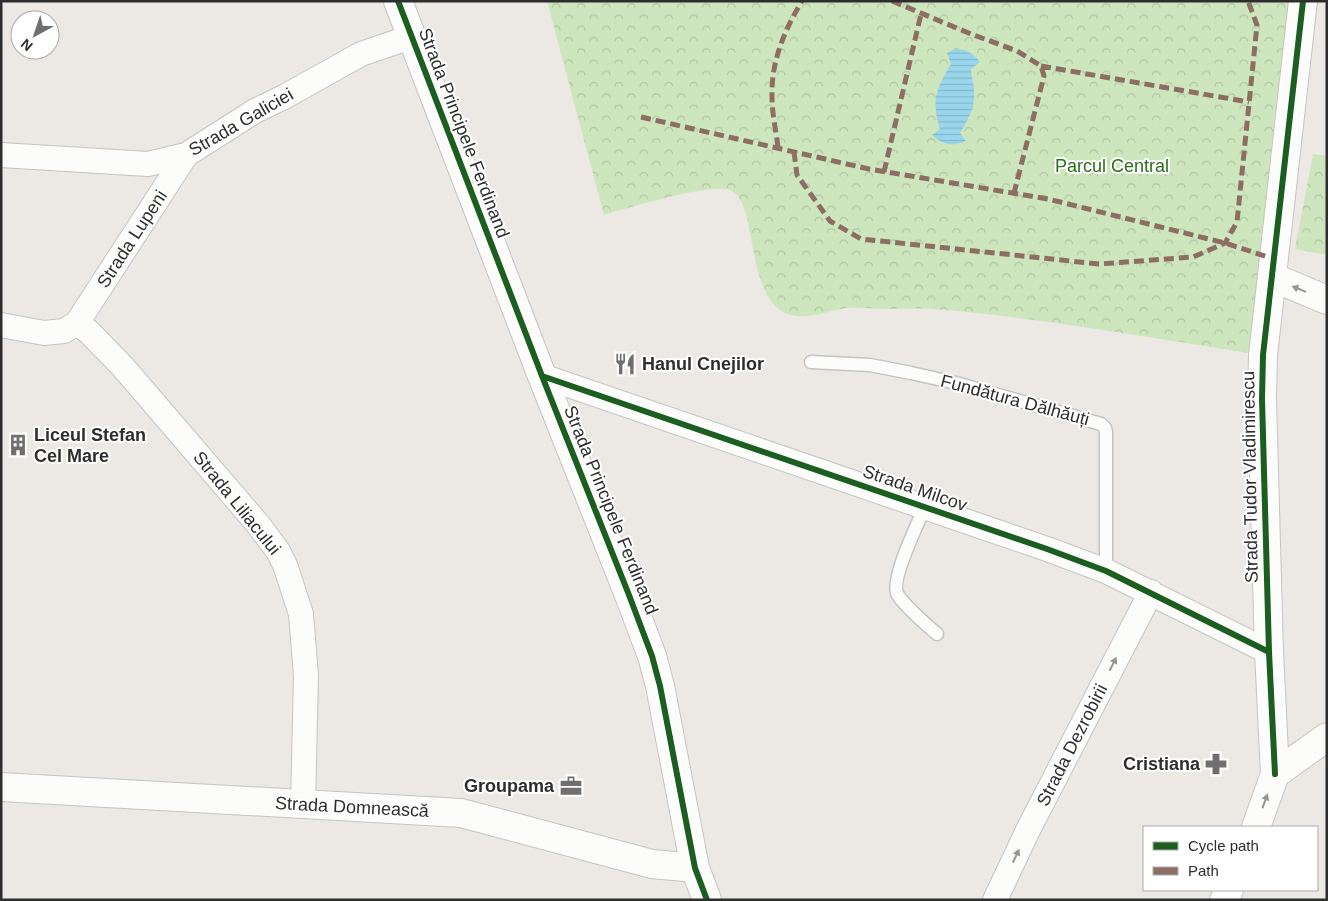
<svg xmlns="http://www.w3.org/2000/svg" width="1328" height="901" font-family="Arial,sans-serif">
<style>
.park{fill:url(#park-crowns)}
.water{fill:url(#water-rules)}
.lines{fill:none;stroke-linecap:round;stroke-linejoin:round}
.service-casing{stroke:#c5c4c5;stroke-width:15}
.minor-casing{stroke:#c5c4c5;stroke-width:26}
.tertiary-casing{stroke:#c5c4c5;stroke-width:30}
.service{stroke:#fcfcfb;stroke-width:12}
.minor{stroke:#fcfcfb;stroke-width:24}
.tertiary{stroke:#fcfcfb;stroke-width:28}
.quiet{stroke:#8d6e63;stroke-width:5;stroke-dasharray:10 5;stroke-linecap:butt}
.cycleway-casing{stroke:#fff;stroke-width:9}
.cycleway{stroke:#1b5e20;stroke-width:6}
.oneway{fill:#959594}
.labels{text-anchor:middle;dominant-baseline:central;stroke-width:4;stroke-linejoin:round;paint-order:stroke}
.street-label{font-size:18px;fill:#2e2e2e;stroke:#fff}
.park-label{font-size:18px;fill:#2c6e1b;stroke:#fff}
.poi-label{font-size:18px;font-weight:bold;fill:#2e2e2e;stroke:#fff;text-anchor:start}
</style>
<defs>
<pattern id="park-crowns" width="20" height="18" patternUnits="userSpaceOnUse" patternTransform="scale(1.25)"><rect width="20" height="18" fill="#cee6be"/><path d="M2 6a3 3 0 1 1 6 0M12 15a3 3 0 1 1 6 0" fill="none" stroke="#b1c6a4"/></pattern>
<pattern id="water-rules" width="6" height="5" patternUnits="userSpaceOnUse" patternTransform="scale(1.25)"><rect width="6" height="5" fill="#99d6ec"/><path d="M0 2.5h6" fill="none" stroke="#84b8cb"/></pattern>
</defs>
<rect width="100%" height="100%" fill="#ece8e4"/>
<path class="park" d="M547 1H1288L1274 259 1263 355C1155 339 1043 318 934 309 919 308 904 309 889 309 875 309 861 307 848 308 828 310 808 321 788 314 744 299 759 200 730 190 709 183 628 208 604 215Z
M1313 154 1327 156V255L1295 249Z"/>
<path class="water" d="M955 49C967 49 973 53 980 62L971 69C971 76 973 81 974 88 976 105 969 119 960 133L966 141C951 147 943 145 932 135L940 129C931 99 936 90 951 64L947 53Z"/>
<g class="lines">
<g class="service-casing">
<path id="service" d="M811 362 870 365 911 373 956 383 1101 424 1105 428 1106 432V571
M925 507C918 523 889 582 898 595 905 607 926 624 937 634"/>
</g>
<g class="minor-casing">
<path id="minor" d="M1 155 148 164 186 155 255 111 284 97 361 54 411 37
M77 323 186 155
M1 325 44 333 64 331 77 323 89 332 123 367 257 523 278 551 285 565 301 614 306 676 303 804
M542 376 1047 549 1106 571 1269 652
M995 900 1028 830 1151 592"/>
</g>
<g class="tertiary-casing">
<path id="tertiary" d="M398 1 542 376 629 595 652 656 660 686 695 868 707 900
M1272 277 1327 300
M1275 774 1269 652 1262 399 1263 355 1303 1
M1 787 461 813 652 864 695 868
M1256 827 1275 774 1327 737
M1224 900 1229 890"/>
</g>
<use href="#service" class="service"/>
<use href="#minor" class="minor"/>
<use href="#tertiary" class="tertiary"/>
<path class="quiet" d="M892 1 971 34 1017 51 1041 66 1044 76 1014 193
M1041 66 1249 102
M641 117 869 169 1048 199 1225 243 1274 259
M778 147C776 131 772 113 772 97 771 62 784 31 802 1
M794 152 797 175 830 221 861 239 1099 264 1193 257 1225 243 1237 222 1257 25 1248 1
M884 172 921 14"/>
<g class="cycleway-casing">
<path id="cycleway" d="M398 1 542 376 629 595 652 656 660 686 695 868 707 900
M542 376 1047 549 1106 571 1269 652
M1275 774 1269 652 1262 399 1263 355 1303 1"/>
</g>
<use href="#cycleway" class="cycleway"/>
</g>
<defs><path id="oneway-solid" d="M-6-.8H1V-3.2L6.5 0L1 3.2V.8H-6Z" transform="scale(1.25)"/></defs>
<g class="oneway">
<use href="#oneway-solid" transform="translate(1299 289) rotate(-158)"/>
<use href="#oneway-solid" transform="translate(1113 664) rotate(-63)"/>
<use href="#oneway-solid" transform="translate(1265 801) rotate(-70)"/>
<use href="#oneway-solid" transform="translate(1016 856) rotate(-65)"/>
</g>
<defs>
<g id="restaurant-bare" transform="scale(1.725)"><path d="M-5-6h1v4h1v-4h1v4h1v-4h1v5L-1.5 .5V6h-2V.5L-5-1ZM5-6V6H3V1.5H1.5Q1.5-4 5-6Z" fill="#706f6e" stroke="#fff" stroke-width="2.5" paint-order="stroke"/></g>
<g id="building-bare" transform="scale(1.725)"><path d="M-4-6H4V6H1V3H-1V6H-4ZM-2.5-4.3h1.7v1.8h-1.7ZM.8-4.3h1.7v1.8H.8ZM-2.5-1h1.7V.8h-1.7ZM.8-1h1.7V.8H.8Z" fill="#706f6e" stroke="#fff" stroke-width="2.5" paint-order="stroke"/></g>
<g id="pharmacy-bare" transform="scale(1.725)"><path d="M-2-6h4v4h4v4h-4v4h-4v-4h-4v-4h4Z" fill="#706f6e" stroke="#fff" stroke-width="2.5" paint-order="stroke"/></g>
<g id="office-bare" transform="scale(1.725)"><path d="M-6-3h4V-5.5h4V-3h4V5H-6ZM-1-4.5V-3h2v-1.5ZM-6 0V1H6V0Z" fill="#706f6e" stroke="#fff" stroke-width="2.5" paint-order="stroke"/></g>
</defs>
<g fill-rule="evenodd">
<use href="#restaurant-bare" x="625" y="364"/>
<use href="#building-bare" x="18" y="445"/>
<use href="#pharmacy-bare" x="1216" y="764"/>
<use href="#office-bare" x="571" y="786"/>
</g>
<g class="labels">
<g class="street-label">
<text transform="translate(241 122) rotate(-30)">Strada Galiciei</text>
<text transform="translate(464 133) rotate(69)">Strada Principele Ferdinand</text>
<text transform="translate(132 239) rotate(-57)">Strada Lupeni</text>
<text transform="translate(1015 400) rotate(15)">Fundătura Dălhăuți</text>
<text transform="translate(1250 477) rotate(-91)">Strada Tudor Vladimirescu</text>
<text transform="translate(915 488) rotate(19)">Strada Milcov</text>
<text transform="translate(237 503) rotate(51)">Strada Liliacului</text>
<text transform="translate(611 510) rotate(68)">Strada Principele Ferdinand</text>
<text transform="translate(1072 745) rotate(-63)">Strada Dezrobirii</text>
<text transform="translate(352 807) rotate(3)">Strada Domnească</text>
</g>
<g class="park-label">
<text x="1112" y="166">Parcul Central</text>
</g>
<g class="poi-label">
<text x="642" y="364">Hanul Cnejilor</text>
<text x="34" y="435">Liceul Stefan<tspan x="34" dy="21">Cel Mare</tspan></text>
<text x="1200" y="764" text-anchor="end">Cristiana</text>
<text x="554" y="786" text-anchor="end">Groupama</text>
</g>
</g>
<rect width="1328" height="901" fill="none" stroke="#2e2e2e" stroke-width="5"/>
<rect x="1143" y="826" width="175" height="65" fill="#ffffff" stroke="#ababab"/>
<rect x="1153" y="842" width="25" height="8" fill="#1b5e20" stroke="#ababab"/>
<text x="1188" y="851" font-size="15" fill="#2e2e2e">Cycle path</text>
<rect x="1153" y="867" width="25" height="8" fill="#8d6e63" stroke="#ababab"/>
<text x="1188" y="876" font-size="15" fill="#2e2e2e">Path</text>
<g transform="translate(35 35) rotate(220)"><circle r="24" fill="#ffffff" stroke="#ababab"/>
<path d="M0-4L9 19L0 12L-9 19Z" fill="#706f6e"/>
<text y="-8" font-size="14" font-weight="bold" text-anchor="middle" fill="#2e2e2e">N</text>
</g>
</svg>
